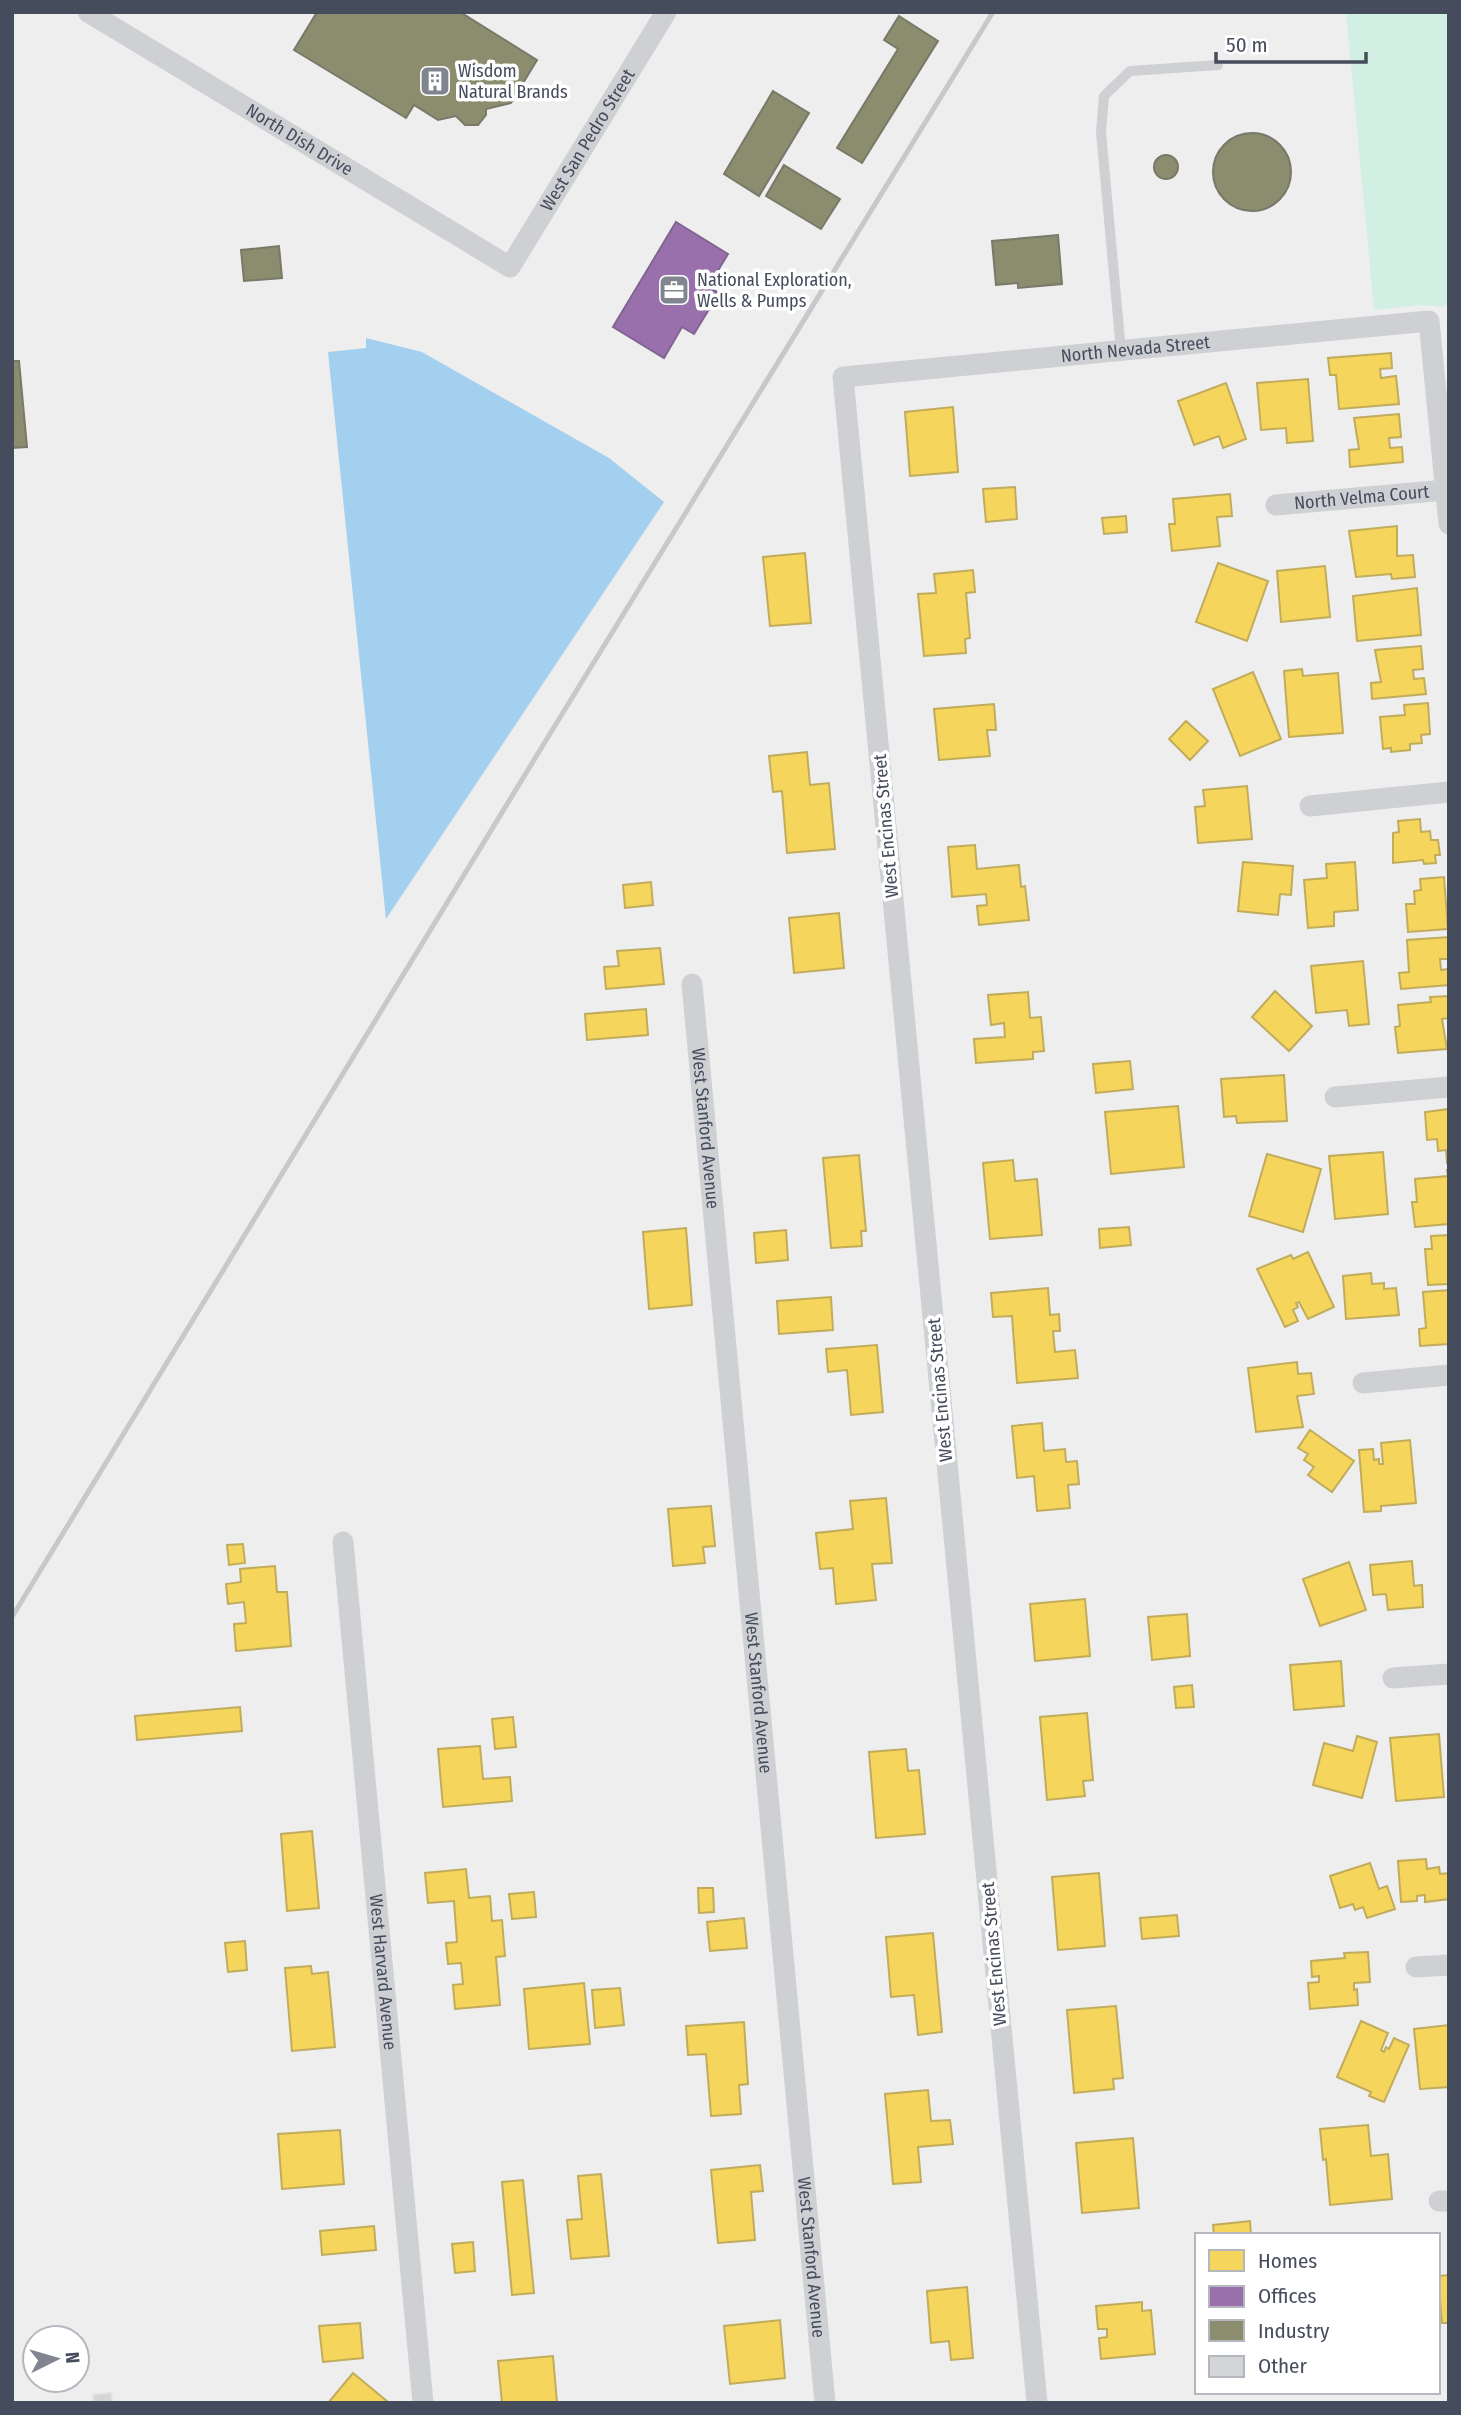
<svg xmlns="http://www.w3.org/2000/svg" width="1461" height="2415" font-family="'Fira Sans Condensed',sans-serif">
<style>
.green{fill:#d1f0e3}
.water{fill:#a4d0ef}
.homes{fill:#f6d55c;stroke:#c1ac5c;stroke-width:2}
.offices{fill:#9970ab;stroke:#806593;stroke-width:2}
.industry{fill:#8c8c6e;stroke:#777969;stroke-width:2}
.building{fill:#d4d5d7;stroke:#e0e0e1;stroke-width:2}
.lines{fill:none;stroke-linecap:round;stroke-linejoin:round}
.lane{stroke:#cfd0d4;stroke-width:10}
.street{stroke:#cfd0d4;stroke-width:21}
.rail{stroke:#c7c8cb;stroke-width:5}
.labels{text-anchor:middle;dominant-baseline:central;stroke-width:7;stroke-linejoin:round;paint-order:stroke}
.poi-label{font-size:18px;fill:#454c5c;stroke:#fff;text-anchor:start}
.street-label{font-size:18px;fill:#454c5c;stroke:#fff}
</style>
<rect width="100%" height="100%" fill="#efeeee"/>
<path class="green" d="M1346 12H1449V302L1442 307 1422 305 1374 310Z"/>
<path class="water" d="M366 338 422 352 609 458 664 502 386 919 328 352 366 348Z"/>
<path class="homes" d="M1391 353 1392 368 1380 369 1381 378 1396 376 1399 404 1339 409 1336 375H1330L1328 358Z
M1308 379 1313 441 1287 443 1286 428 1261 430 1257 383Z
M1226 383 1246 439 1223 448 1219 436 1194 445 1178 401Z
M953 407 958 472 910 476 905 412Z
M1399 414 1401 437 1389 438 1390 448 1402 447 1403 462 1350 467 1349 450 1359 449 1354 418Z
M1015 487 1017 519 986 522 983 489Z
M1230 494 1232 516 1217 517 1220 546 1172 551 1169 524H1175L1173 499Z
M1126 516 1127 532 1104 534 1102 518Z
M1397 526V556L1413 555 1415 577 1392 579 1391 574 1356 577 1349 531Z
M805 553 811 623 770 626 763 557Z
M1218 563 1268 581 1247 641 1196 622Z
M1325 566 1330 617 1281 622 1277 571Z
M973 570 975 592 966 593 970 638 965 639 966 653 924 656 918 594 936 593 934 574Z
M1417 588 1421 635 1357 641 1353 596Z
M1421 646 1423 669 1413 670 1414 679 1424 678 1426 694 1372 699 1371 683 1381 682 1375 650Z
M1302 669 1303 676 1338 673 1343 733 1289 737 1284 671Z
M1253 672 1281 739 1240 756 1213 689Z
M1428 703 1430 734 1421 735 1422 743 1410 744V750L1391 752V748L1383 749 1380 717 1405 715 1404 705Z
M994 704 996 730H987L990 756 939 760 934 709Z
M1186 721 1208 741 1190 760 1169 739Z
M807 752 810 785 829 783 835 849 787 853 782 791 773 792 769 756Z
M1247 786 1252 839 1198 843 1195 807 1205 806 1203 790Z
M1420 819 1421 832 1430 831 1431 840H1438L1440 855H1435L1436 863 1424 864 1423 860 1393 863V833L1399 832 1398 821Z
M975 845 977 869 1019 865 1021 887 1025 886 1029 920 979 925 977 906 987 905 986 894 952 897 948 847Z
M1243 862 1293 866 1291 895 1280 894 1278 915 1238 911Z
M1355 862 1358 910 1334 912V926L1308 928 1304 880 1327 878 1326 864Z
M1444 877 1448 929 1408 932 1406 904H1415L1414 891 1421 890 1420 879Z
M651 882 653 905 625 908 623 885Z
M839 913 844 968 794 973 789 918Z
M1449 937V959H1440L1441 970 1449 969V985L1401 989 1399 973 1409 972 1407 940Z
M660 948 664 984 606 989 604 967 619 966 617 951Z
M1363 961 1369 1024 1349 1026 1347 1010 1316 1013 1311 966Z
M1275 991 1312 1026 1289 1051 1252 1017Z
M1028 992 1030 1018 1041 1017 1044 1051 1033 1052V1059L976 1063 974 1039 1005 1037 1004 1023 991 1025 988 995Z
M1449 996V1018L1442 1019 1447 1049 1398 1053 1395 1027 1400 1026 1398 1005 1431 1002 1430 997Z
M646 1009 648 1035 587 1040 585 1014Z
M1130 1061 1133 1089 1096 1093 1093 1064Z
M1284 1075 1287 1121 1237 1123 1236 1116 1224 1117 1221 1079Z
M1178 1106 1184 1167 1111 1174 1105 1112Z
M1449 1109V1163H1447L1446 1150 1438 1151 1437 1139 1427 1140 1425 1112Z
M1383 1152 1388 1214 1335 1219 1329 1156Z
M1267 1154 1321 1169 1303 1232 1249 1216Z
M859 1155 866 1231H861L862 1246 831 1248 823 1158Z
M1013 1160 1015 1181 1037 1179 1042 1235 990 1239 983 1163Z
M1447 1170H1449V1224L1415 1227 1412 1202H1417L1415 1179 1448 1176Z
M1129 1227 1131 1245 1100 1248 1099 1229Z
M686 1228 692 1305 649 1309 643 1232Z
M786 1230 788 1260 756 1263 754 1233Z
M1449 1235V1284L1428 1285 1425 1249H1432L1431 1236Z
M1308 1252 1334 1307 1308 1319 1299 1302 1296 1303 1298 1307 1293 1310 1298 1321 1285 1327 1257 1269 1291 1255 1293 1259Z
M1371 1273 1372 1284 1384 1283V1289L1396 1288 1399 1315 1346 1319 1343 1276Z
M1048 1288 1050 1315 1059 1314 1060 1331H1053L1055 1352 1075 1350 1078 1378 1017 1383 1012 1316 993 1317 991 1293Z
M1449 1290V1344L1420 1346 1419 1329 1426 1328 1423 1292Z
M831 1297 833 1330 779 1334 777 1301Z
M877 1345 883 1412 851 1415 847 1370 828 1372 826 1349Z
M1297 1362 1298 1374 1311 1373 1314 1394 1297 1396 1303 1427 1256 1432 1248 1368Z
M1042 1423 1044 1451 1065 1449 1066 1462 1077 1461 1079 1484 1068 1485 1070 1508 1037 1511 1034 1476 1017 1478 1012 1426Z
M1310 1430 1354 1461 1332 1492 1308 1475 1314 1467 1304 1460 1308 1454 1298 1448Z
M1410 1440 1416 1503 1381 1506V1511L1364 1512 1359 1450 1373 1449 1374 1460 1379 1459V1464H1383L1381 1443Z
M886 1498 892 1563 872 1564 876 1600 836 1604 833 1568 820 1569 816 1533 853 1529 850 1501Z
M711 1506 715 1546 703 1547 705 1563 673 1566 668 1509Z
M243 1544 245 1563 229 1565 227 1545Z
M1412 1561 1414 1586 1422 1585 1423 1607 1388 1610 1386 1594 1373 1595 1370 1565Z
M1349 1562 1366 1610 1320 1626 1303 1579Z
M275 1566 277 1592H287L291 1646 236 1651 234 1624 246 1623 244 1602 228 1604 226 1584 241 1582 240 1569Z
M1085 1599 1090 1656 1035 1661 1030 1604Z
M1187 1614 1190 1656 1152 1660 1148 1617Z
M1341 1661 1344 1706 1294 1710 1290 1665Z
M1192 1685 1194 1707 1176 1708 1174 1687Z
M240 1707 242 1731 137 1740 135 1716Z
M1087 1713 1093 1780 1083 1781 1085 1796 1047 1800 1040 1717Z
M513 1717 516 1747 495 1749 492 1719Z
M1439 1734 1444 1797 1396 1801 1390 1738Z
M1357 1736 1377 1742 1362 1798 1313 1785 1324 1743 1353 1751Z
M480 1746 483 1779 510 1777 512 1801 443 1807 438 1749Z
M906 1749 908 1771 919 1770 925 1834 876 1838 869 1752Z
M312 1831 319 1908 287 1911 281 1834Z
M1426 1859 1427 1869 1439 1867 1440 1874 1449 1873V1899L1425 1902V1895L1417 1896V1901L1401 1902 1398 1861Z
M1370 1863 1379 1889 1387 1886 1395 1909 1367 1918 1363 1907 1355 1910 1353 1904 1340 1908 1330 1876Z
M466 1869 469 1898 490 1896 492 1921 502 1920 505 1956 496 1957 500 2005 455 2009 453 1985 463 1984 461 1963 448 1964 446 1943 457 1942 454 1901 428 1903 425 1873Z
M1099 1873 1105 1946 1058 1950 1052 1877Z
M698 1888H713L714 1912 699 1913Z
M534 1892 536 1917 512 1919 509 1894Z
M1177 1915 1179 1936 1142 1939 1140 1918Z
M744 1918 747 1948 710 1951 707 1922Z
M933 1933 942 2032 918 2035 914 1995 891 1997 886 1937Z
M245 1941 247 1970 228 1972 225 1943Z
M1368 1952 1370 1982 1354 1983V1990L1357 1989 1358 2005 1310 2009 1308 1983 1319 1982V1976L1312 1977 1311 1961 1345 1958 1344 1953Z
M311 1966 312 1974 328 1972 335 2047 292 2051 285 1968Z
M584 1983 590 2044 529 2049 524 1989Z
M620 1988 624 2025 595 2028 592 1990Z
M1116 2006 1123 2078 1113 2079 1114 2089 1074 2093 1067 2010Z
M1361 2021 1388 2033 1381 2050 1384 2052 1386 2047 1389 2049 1394 2038 1409 2045 1384 2102 1369 2096 1371 2092 1337 2077Z
M744 2022 748 2084 739 2085 741 2114 711 2116 706 2054 688 2055 686 2026Z
M1449 2025V2087L1420 2089 1414 2029Z
M928 2090 931 2121 950 2120 953 2144 918 2147 921 2182 893 2184 885 2094Z
M1368 2125 1371 2156 1388 2154 1392 2199 1330 2205 1326 2159 1323 2160 1320 2129Z
M340 2130 344 2184 282 2189 278 2134Z
M1133 2138 1139 2208 1082 2213 1076 2143Z
M760 2165 763 2191 751 2192 755 2240 718 2243 711 2170Z
M601 2174 609 2256 571 2259 567 2220 582 2219 578 2176Z
M523 2180 534 2293 512 2295 502 2182Z
M1250 2221 1251 2235H1214L1213 2225Z
M374 2226 376 2250 322 2255 320 2231Z
M473 2242 475 2271 455 2273 452 2244Z
M1449 2275V2323H1442L1438 2276Z
M967 2287 973 2358 951 2360 949 2341 931 2343 927 2291Z
M1142 2302V2311L1151 2310 1155 2354 1101 2359 1099 2338 1107 2337V2329H1098L1096 2306Z
M780 2320 785 2378 730 2384 724 2326Z
M360 2323 363 2358 323 2362 319 2326Z
M553 2356 557 2403H502L498 2361Z
M353 2373 388 2402V2403H328Z"/>
<path class="offices" d="M676 222 728 254 708 287 719 293 694 334 682 327 664 358 613 327Z"/>
<path class="industry" d="M317 12H460L537 60 511 103 486 109V115L478 125H465L456 116 438 120 414 105 406 118 294 50Z
M899 16 938 41 862 163 837 148 898 49 884 40Z
M773 91 809 113 759 196 724 174Z
M1213 172a39 39 0 1 1 78 0a39 39 0 1 1-78 0Z
M1154 167a12 12 0 1 1 24 0a12 12 0 1 1-24 0Z
M784 165 840 199 821 229 766 196Z
M1058 235 1062 284 1018 288V283L996 285 992 241Z
M279 246 282 278 244 281 241 250Z
M12 361H19L27 447 12 448Z"/>
<path class="building" d="M111 2393 112 2403H94L93 2395Z"/>
<g class="lines">
<path class="lane" d="M1121 351 1101 132 1104 96 1130 71 1218 65"/>
<g class="street">
<path id="s1" d="M88 12 510 267 666 12"/>
<path id="s2" d="M1276 505 1446 490"/>
<path d="M1310 806 1449 792"/>
<path id="s3" d="M692 984 825 2403"/>
<path d="M1335 1097 1449 1087"/>
<path d="M1363 1383 1449 1375"/>
<path id="s4" d="M343 1542 423 2403"/>
<path d="M1393 1678 1449 1674"/>
<path d="M1416 1967 1449 1965"/>
<path d="M1439 2201H1449"/>
<path id="s5" d="M1037 2403 843 377 1429 321 1449 524"/>
</g>
<path class="rail" d="M12 1617 548 737 993 12"/>
</g>
<defs>
<g id="building-square" transform="scale(1.575)"><rect x="-9" y="-9" width="18" height="18" rx="4" fill="#80858f" stroke="#fff"/><path d="M-4-6H4V6H1V3H-1V6H-4ZM-2.5-4.3h1.7v1.8h-1.7ZM.8-4.3h1.7v1.8H.8ZM-2.5-1h1.7V.8h-1.7ZM.8-1h1.7V.8H.8Z" fill="#fff"/></g>
<g id="office-square" transform="scale(1.575)"><rect x="-9" y="-9" width="18" height="18" rx="4" fill="#80858f" stroke="#fff"/><path d="M-6-3h4V-5.5h4V-3h4V5H-6ZM-1-4.5V-3h2v-1.5ZM-6 0V1H6V0Z" fill="#fff"/></g>
</defs>
<g fill-rule="evenodd">
<use href="#building-square" x="435" y="81"/>
<use href="#office-square" x="674" y="290"/>
</g>
<g class="labels">
<g class="poi-label">
<text x="458" y="71">Wisdom<tspan x="458" dy="21">Natural Brands</tspan></text>
<text x="697" y="280">National Exploration,<tspan x="697" dy="21">Wells &amp; Pumps</tspan></text>
</g>
<g class="street-label">
<text stroke="none"><textPath href="#s1" startOffset="247">North Dish Drive</textPath></text>
<text stroke="none"><textPath href="#s1" startOffset="642">West San Pedro Street</textPath></text>
<text stroke="none"><textPath href="#s5" startOffset="2329">North Nevada Street</textPath></text>
<text stroke="none"><textPath href="#s2" startOffset="86">North Velma Court</textPath></text>
<text transform="translate(886 826) rotate(-95)">West Encinas Street</text>
<text stroke="none"><textPath href="#s3" startOffset="145">West Stanford Avenue</textPath></text>
<text transform="translate(940 1390) rotate(-95)">West Encinas Street</text>
<text stroke="none"><textPath href="#s3" startOffset="712">West Stanford Avenue</textPath></text>
<text transform="translate(994 1954) rotate(-95)">West Encinas Street</text>
<text stroke="none"><textPath href="#s4" startOffset="432">West Harvard Avenue</textPath></text>
<text stroke="none"><textPath href="#s3" startOffset="1279">West Stanford Avenue</textPath></text>
</g>
</g>
<rect width="1461" height="2415" fill="none" stroke="#454c5c" stroke-width="28"/>
<rect x="1195" y="2233" width="245" height="161" fill="#ffffff" stroke="#b5b7be" stroke-width="2"/>
<rect x="1209" y="2250" width="35" height="21" fill="#f6d55c" stroke="#b5b7be" stroke-width="2"/>
<text x="1258" y="2268" font-size="21" fill="#454c5c">Homes</text>
<rect x="1209" y="2286" width="35" height="21" fill="#9970ab" stroke="#b5b7be" stroke-width="2"/>
<text x="1258" y="2303" font-size="21" fill="#454c5c">Offices</text>
<rect x="1209" y="2320" width="35" height="21" fill="#8c8c6e" stroke="#b5b7be" stroke-width="2"/>
<text x="1258" y="2338" font-size="21" fill="#454c5c">Industry</text>
<rect x="1209" y="2356" width="35" height="21" fill="#d4d5d7" stroke="#b5b7be" stroke-width="2"/>
<text x="1258" y="2373" font-size="21" fill="#454c5c">Other</text>
<g transform="translate(56 2359) rotate(85)"><circle r="33" fill="#ffffff" stroke="#b5b7be" stroke-width="2"/>
<path d="M0-5L12 26L0 18L-12 26Z" fill="#80858f"/>
<text y="-10" font-size="19" font-weight="bold" text-anchor="middle" fill="#454c5c">N</text>
</g>
<path d="M1216 52v10h150v-10" fill="none" stroke="#454c5c" stroke-width="3.5"/>
<text x="1226" y="52" font-size="21" fill="#454c5c" stroke="#ffffff" stroke-width="5" paint-order="stroke">50 m</text>
</svg>
